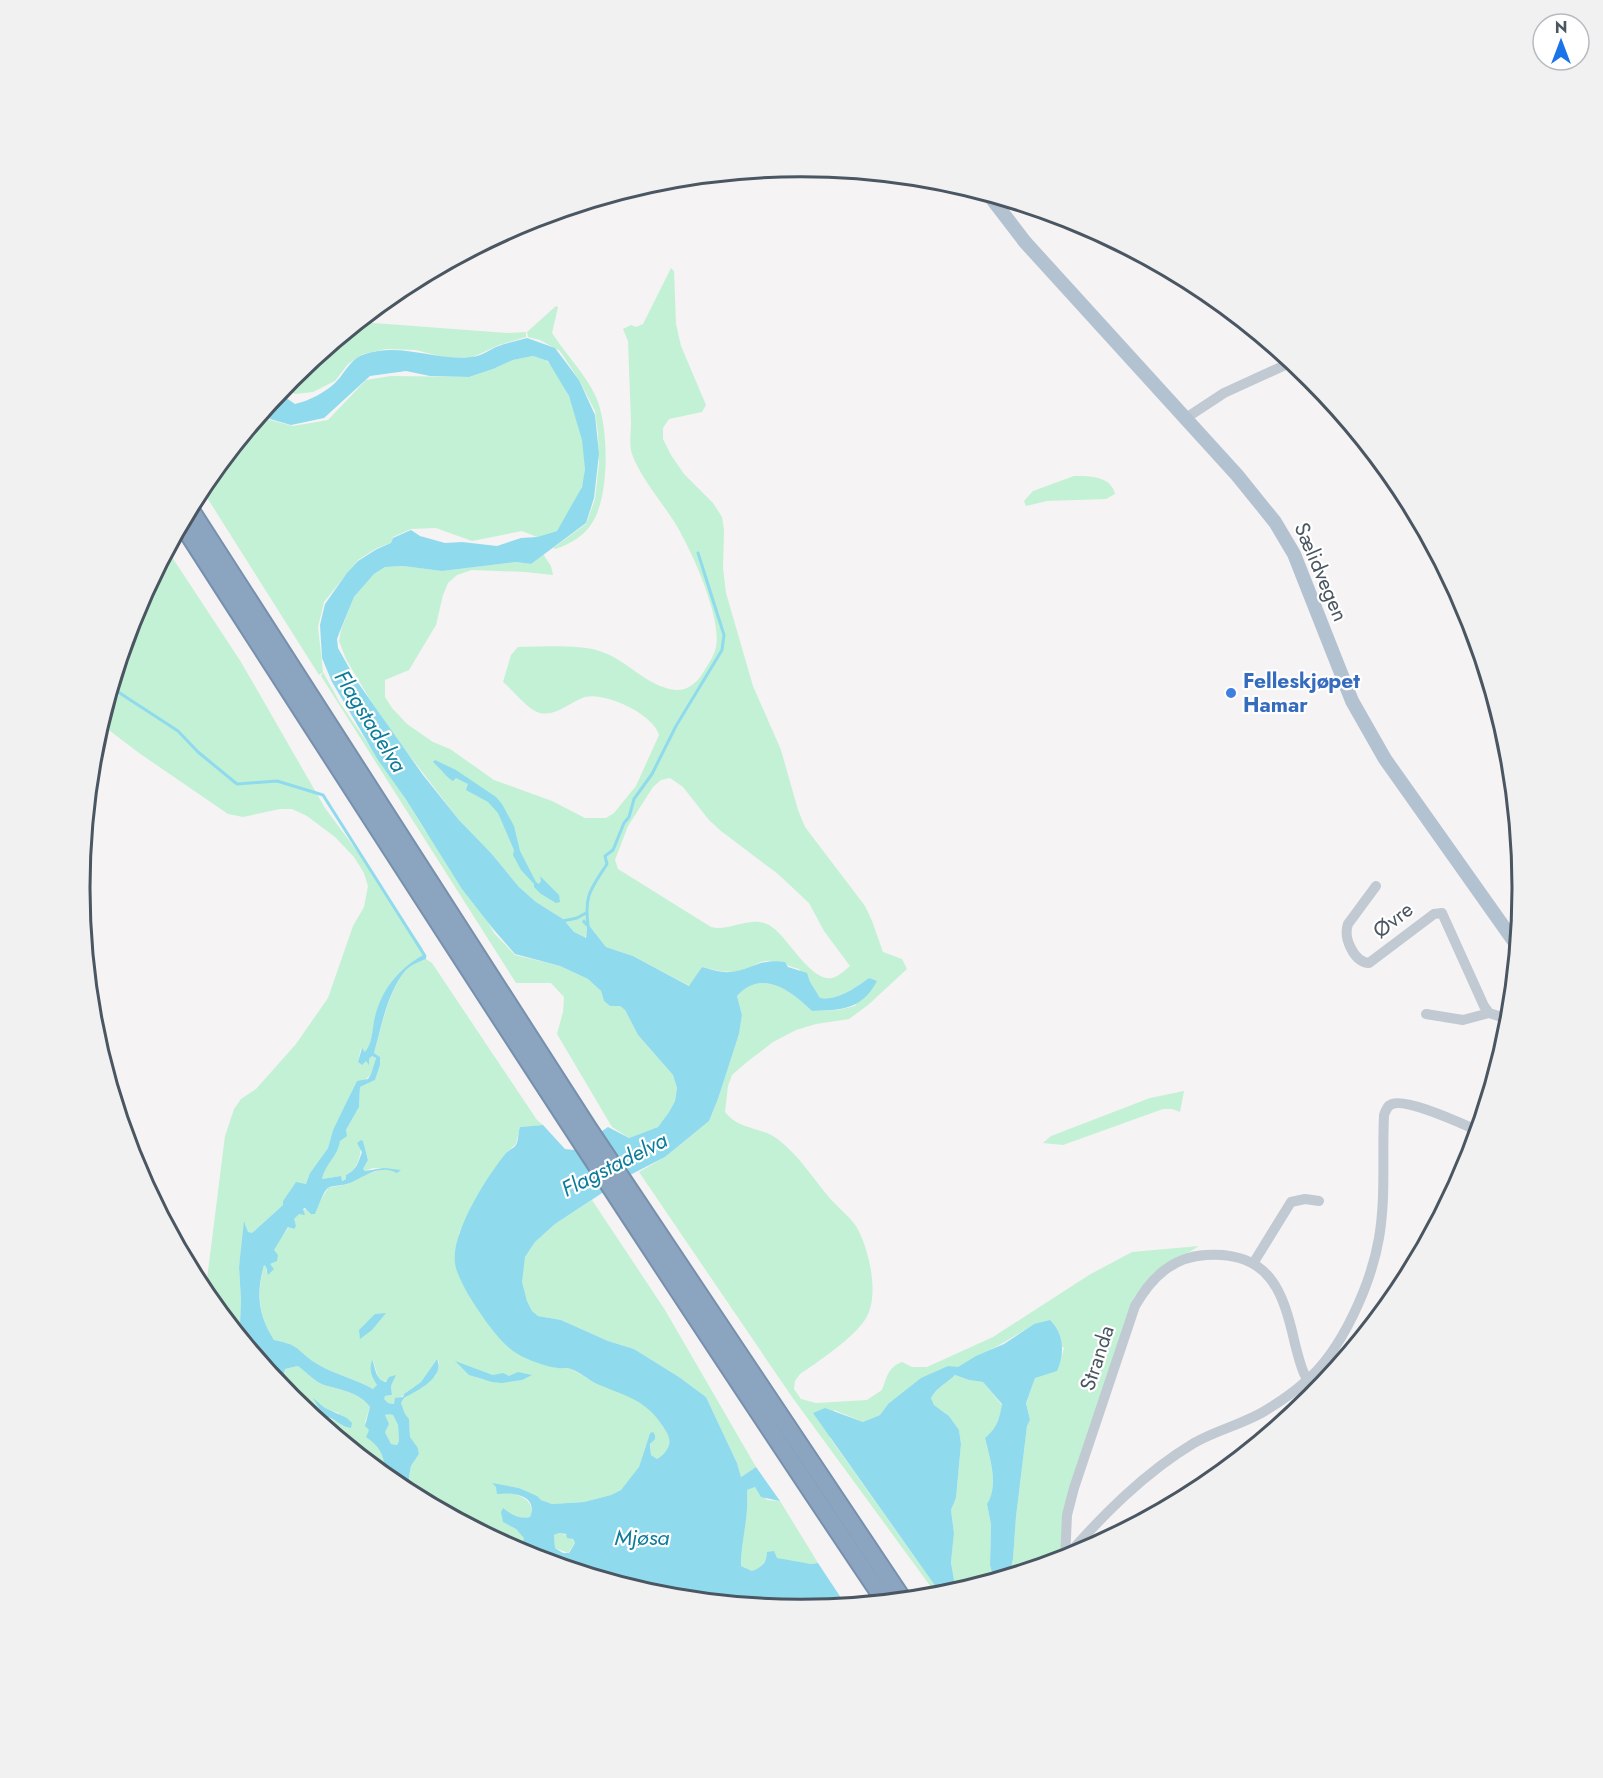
<svg xmlns="http://www.w3.org/2000/svg" width="1603" height="1778" font-family="Jost,sans-serif">
<style>
.green{fill:#c3f1d5;fill-rule:evenodd}
.water{fill:#90daee;fill-rule:evenodd}
.lines{fill:none;stroke-linecap:round;stroke-linejoin:round}
.stream{stroke:#90daee;stroke-width:3}
.highway-casing{stroke:#7690ad;stroke-width:20}
.minor{stroke:#c1cad2;stroke-width:10}
.major{stroke:#b3c2d1;stroke-width:14}
.highway{stroke:#8ba5c1;stroke-width:16}
.shop-dot{fill:#3f7fe0;stroke:#fff;stroke-width:2}
.labels{text-anchor:middle;dominant-baseline:central;stroke-width:4.5;stroke-linejoin:round;paint-order:stroke}
.street-label{font-size:21px;fill:#4a5661;stroke:#fff}
.shop-label{font-size:21px;font-weight:bold;fill:#366cbe;stroke:#fff;text-anchor:start}
.water-label{font-size:22px;font-style:italic;fill:#0c7c9b;stroke:#fff}
.rim{fill:none;stroke:#4a5661;stroke-width:3}
</style>
<rect width="100%" height="100%" fill="#f5f3f3"/>
<path class="green" d="M671 268 674 271 676 324 681 346 706 405 702 412 669 419 663 428V439L671 455 684 474 713 503 722 517 724 530 723 568 726 593 753 686 781 750 798 810 805 827 865 906 872 921 883 952 902 959 907 969 868 1005 849 1019 816 1024 796 1030 773 1042 747 1062 732 1075 728 1086 725 1112C740 1131 762 1126 780 1141 799 1156 812 1177 828 1196 836 1206 848 1215 856 1226 869 1248 880 1295 866 1318 856 1336 818 1362 800 1374L795 1381 794 1389 801 1399 816 1403 867 1400 882 1390C887 1377 888 1367 902 1362L912 1367H927L993 1337 1089 1275 1132 1252 1199 1246 1152 1275 1134 1297 1076 1468 1061 1561 1009 1577 1013 1559 1016 1517 1027 1426 1030 1420 1026 1403 1035 1377C1054 1373 1059 1368 1064 1348L1034 1324C991 1352 942 1375 895 1399L888 1404 880 1415 863 1422 834 1410 830 1438 943 1597 939 1598 792 1397 639 1172 665 1157 709 1121 718 1099 739 1034 742 1015 737 996C762 968 791 991 812 1011L838 1010 855 1006 869 978C856 987 837 1001 820 998L799 969C790 967 780 961 772 961 762 960 757 964 749 968 733 975 718 971 702 967L690 986 633 956 606 947 584 919 587 927 585 939 574 932 563 919 536 902 519 887 491 853 459 820 400 743 369 698 346 659 339 641 341 630 354 597 374 574 385 567 403 566 442 571 516 562 531 564 543 554 551 566 553 575 525 572 472 570 457 575 448 583 443 595 436 625 409 670 385 680V697L392 708 407 724 433 742 450 749 494 780 552 801 585 818H606L614 813 636 786 659 735C653 714 606 692 585 697 571 701 554 719 537 712 527 708 512 689 503 682L511 655 518 647C543 647 576 644 599 651 627 659 646 687 676 690 688 691 699 681 704 671 709 663 714 656 716 647 722 617 691 549 675 523 662 502 640 477 632 454 629 445 631 432 631 422 630 395 629 368 628 341L623 329 631 325 636 327 643 324ZM670 778 683 787 709 820 721 831 778 874 809 903 824 931 850 966C845 970 840 975 835 977 812 987 787 934 769 925 751 915 729 932 711 927L618 869 615 860 628 826 653 787 661 780Z
M556 306 558 307 552 333C566 355 585 373 596 397 609 426 610 496 592 523 583 537 571 543 556 549L553 548 586 524 595 499 599 463 598 434 595 411 579 380 560 351 540 340 528 337 527 332Z
M360 322 507 333 526 332V337L499 345 473 357H443L416 350 386 349 363 354 348 364 335 381 313 392 295 394 283 388 291 378Z
M533 356C538 358 546 359 549 363 572 390 593 452 582 486 577 502 565 517 557 531L537 537 522 531 472 541 436 528 411 529 393 537 391 543 377 548 358 560 324 602 318 627 323 672 340 703 400 790 424 829 443 853 483 913 494 933 515 955 560 966 588 979 601 991 604 1001 610 1006H620L625 1010 638 1035 673 1075 677 1088 675 1101 669 1112 658 1127 629 1138 612 1127 557 1034 563 1012 564 997 551 983H516L321 676 323 672 319 675 201 488 263 413 270 420 293 426 328 420 366 380 391 376 469 377 493 369 513 360Z
M1074 476C1090 476 1111 476 1115 494L1106 499 1047 501 1026 506 1024 501 1033 491Z
M168 551 241 662 325 808 362 858 423 949V955C400 969 379 995 374 1022 372 1032 372 1045 365 1053L361 1048 358 1062 366 1061 369 1063V1059L372 1056 376 1058 371 1074 364 1081 342 1113 333 1130 328 1148 310 1173 306 1184 296 1183 283 1201V1205L252 1233H248L245 1223 239 1267 241 1300 240 1324 243 1336 252 1352 205 1295 225 1136 234 1109 241 1099 256 1089 296 1044 328 998 353 926 364 907 368 886 364 873 354 857 335 837 307 816 292 809H280L243 817 228 814 139 753 101 724 135 612Z
M426 959 432 963 537 1120 543 1125 520 1127 516 1144 506 1153 497 1167 459 1233 470 1295 492 1328 507 1346 515 1352 558 1368H570L593 1382 629 1395 648 1408 660 1421 670 1438 668 1450 657 1459 651 1455 650 1433 639 1467 632 1478 621 1490 611 1495 584 1502 552 1504 541 1500 519 1488 493 1484C505 1494 539 1494 530 1517 519 1519 512 1515 503 1509L504 1522 516 1529 525 1538 521 1552 519 1553 411 1495 409 1477 411 1466 419 1454 418 1448 410 1438 409 1419 405 1415 401 1403 404 1398 436 1376 439 1362 437 1359 421 1382 404 1394 395 1404 388 1403 383 1400 385 1396 392 1395 391 1386 393 1381H382L378 1377 373 1360 377 1386 373 1389C356 1379 336 1375 319 1365 300 1354 298 1344 274 1340 258 1314 257 1294 264 1265L266 1267V1272L275 1246 289 1227 293 1229 294 1219 302 1210 317 1207 328 1188 348 1184 358 1177 380 1170H401L373 1168 365 1171 363 1169 368 1160 363 1141C359 1155 361 1166 346 1175V1179L341 1181V1176L322 1179 325 1168 359 1107 360 1087 375 1080 380 1065V1057L374 1053C381 1029 389 989 406 970 412 964 419 962 426 959ZM456 1362 493 1375 509 1376 522 1380C493 1382 477 1384 456 1362Z
M1184 1091 1180 1112 1172 1109H1163L1063 1145 1043 1143 1051 1136 1150 1098Z
M592 1200 665 1310 756 1467 741 1477 737 1463 706 1397 679 1377 634 1349 608 1341 561 1320 538 1316 532 1311 527 1301 521 1282 522 1270 525 1257 535 1242 555 1224Z
M298 1366C305 1371 315 1382 324 1385 341 1390 359 1392 370 1407L365 1422 385 1458 384 1476 312 1417 322 1415 335 1421 339 1413 325 1409 320 1403 321 1410 308 1414 291 1399 281 1387 285 1369Z
M955 1375 969 1380 983 1382 1002 1405C999 1420 997 1428 985 1439 990 1460 999 1484 987 1504L991 1525 990 1565 994 1581 952 1594 954 1580 951 1561 954 1533 951 1510 956 1498 961 1444 959 1430 949 1416 934 1405 931 1398C936 1388 947 1383 955 1375Z
M389 1413 393 1415 398 1425 399 1441 397 1445 391 1444 385 1432V1415Z
M755 1487 767 1500 780 1501 818 1563 811 1564 767 1558 760 1568 752 1571 741 1566C741 1540 749 1518 747 1490Z
M559 1533C565 1534 572 1537 575 1543L568 1553 555 1548 554 1535Z"/>
<path class="water" d="M527 338 555 348 579 380 595 415 599 454 594 498 586 523 531 564 516 562 442 571 403 566 385 567 374 574 354 597 340 631 337 639 338 648 356 680 423 775 459 820 491 853 519 887 536 902 563 919 574 932 586 938 587 927 582 922 584 919 606 947 633 956 689 986 702 967C710 969 721 973 730 972 753 970 758 958 785 962L788 967 807 973 810 982 820 998C838 1001 856 987 869 978L877 981C862 1010 841 1010 812 1011 791 991 762 968 737 996L742 1015 739 1034 718 1099 709 1121 665 1157 628 1176 555 1224 535 1242 525 1257 522 1282 527 1301 532 1311 538 1316 561 1320 608 1341 634 1349 679 1377 706 1397 737 1463 741 1477 756 1467 780 1501 761 1497 755 1487 747 1490C749 1519 741 1540 741 1566L752 1571C761 1568 767 1563 767 1552L774 1551 777 1558 811 1564 818 1563 847 1607 801 1611 660 1597 525 1556 519 1553 521 1552 524 1538 516 1529 503 1522 501 1512 503 1508C512 1515 519 1519 530 1517 539 1495 512 1492 497 1494L496 1487 492 1483 519 1488 537 1496 541 1500 552 1504 584 1502 611 1495 621 1490 639 1467 650 1433 653 1432 655 1435V1439L650 1444 651 1455 657 1459C667 1453 673 1444 667 1433 648 1399 627 1397 595 1383 587 1379 580 1372 571 1369 567 1367 562 1369 558 1368 542 1366 519 1357 508 1347 492 1333 457 1283 455 1263 451 1233 487 1176 506 1153 509 1150 514 1148 516 1145 519 1140 518 1132 520 1127L543 1125 565 1149 574 1150 608 1127 629 1138 658 1127 669 1112 675 1101 677 1088 673 1075 638 1035 625 1010 620 1006H610L604 1001 601 991 588 979 560 966 515 954 494 930 462 889 405 798 378 760 332 682 322 658 320 625 325 604 347 573 358 561 377 549 391 543 393 538 411 530 420 536 445 543 462 542 497 546 521 538 537 537 557 531 582 487 585 469 582 440 569 396 548 361 533 356 513 360 493 369 469 377 430 376 406 371 370 376 324 418 291 425 270 419 263 412 279 393 295 404C309 401 326 392 336 382 346 372 350 359 365 354 401 342 435 361 471 357 479 357 488 351 496 347 506 343 517 341 527 338ZM559 1533 566 1534 567 1538 573 1539 575 1543 569 1553H563L555 1548 554 1535Z
M435 760 456 770 496 797 502 804 514 826 520 851 536 882 539 884 541 881 540 876 559 895 560 902 556 903 541 894 534 887V884L521 870 513 855 514 850 498 813 488 802 466 790 468 784 456 778 453 781C448 779 440 768 433 762Z
M423 955 426 956V959C419 962 412 964 406 970 388 990 381 1028 374 1053L380 1057V1065L375 1080 360 1087 359 1107 346 1130 347 1136 340 1141C338 1156 325 1164 322 1179L341 1176 342 1181 346 1179V1175C357 1169 358 1163 362 1152L357 1143 361 1140 363 1141 368 1160 363 1169 365 1171 384 1168 401 1170 397 1173C379 1163 363 1178 347 1184 341 1186 333 1185 328 1188 324 1190 317 1210 315 1214H311L305 1208 303 1209 305 1215 299 1214 294 1219 296 1226 294 1229 288 1227 274 1250 278 1255 277 1261 270 1264 274 1269 268 1275 266 1267 264 1265C256 1294 258 1314 274 1340 302 1345 298 1353 319 1365 336 1375 356 1379 373 1389L377 1385C371 1376 369 1370 372 1360 376 1368 375 1380 386 1382L389 1377 396 1375 391 1386 392 1395 385 1396 384 1399 388 1403 394 1404 395 1398 403 1397 404 1394 421 1382 437 1359C445 1378 418 1390 404 1398L401 1403 405 1414 409 1419 410 1437 418 1448 419 1454 411 1466 409 1477 411 1495 384 1476C386 1458 381 1447 366 1437L369 1430 365 1426 370 1407C359 1392 341 1390 324 1385 315 1382 305 1371 298 1366L285 1369 281 1387 252 1352 243 1336 240 1324 241 1300 239 1267 244 1221 248 1232 252 1233 283 1205V1201L296 1182 306 1184 310 1173 328 1148 333 1130 357 1081 368 1079 371 1074 376 1058 372 1056 369 1059V1065L366 1061 362 1065 358 1062 362 1048 365 1052C372 1044 372 1032 374 1021 380 992 397 970 423 955ZM389 1414 393 1415 398 1425 399 1441 397 1445 391 1444 385 1432 389 1424 385 1415Z
M386 1313 372 1330 360 1339 359 1330 375 1314Z
M1050 1320C1064 1334 1065 1353 1057 1371L1035 1378 1026 1403 1030 1420 1027 1426 1016 1517 1013 1559 1009 1577 994 1581 990 1565 991 1525 987 1504C999 1484 990 1460 985 1438 997 1428 999 1420 1002 1404L983 1382 969 1380 955 1375C947 1383 936 1388 931 1398L934 1405 949 1416 959 1430 961 1444 956 1498 951 1510 954 1533 951 1562 954 1580 952 1594 943 1597 813 1413 825 1408 863 1422 880 1415 888 1404 921 1378 948 1366 958 1367 976 1356 1004 1344 1034 1324Z
M455 1361 493 1375 503 1373 509 1376 518 1372 532 1375 522 1380 502 1383 492 1382 469 1375Z
M313 1398 325 1408 347 1418 352 1423 351 1428C341 1427 337 1420 328 1417 321 1414 315 1418 308 1414L320 1410Z"/>
<g class="lines">
<path class="stream" d="M112 688 178 731 198 752 237 784 277 781 323 795 425 956 423 957
M563 921 577 918 586 913
M588 925C584 895 591 889 607 864L605 856 613 850 624 823 629 817 634 799 652 774 676 726 722 650 724 635 698 553"/>
<g class="highway-casing">
<path id="highway" d="M190 509 588 1128 904 1601
M182 524C414 885 646 1246 886 1603"/>
</g>
<path class="minor" d="M1186 418 1224 393 1292 362
M1376 886 1348 924C1343 938 1354 962 1369 963L1434 914 1442 913 1484 1006 1489 1013 1511 1020
M1426 1014 1463 1020 1489 1013
M1254 1262 1291 1202 1305 1199 1319 1201
M1065 1558C1103 1515 1144 1473 1194 1443 1218 1429 1245 1424 1268 1409 1281 1401 1294 1392 1305 1382 1342 1351 1371 1284 1379 1238 1386 1197 1382 1156 1384 1115 1386 1110 1387 1106 1392 1104 1408 1098 1462 1124 1479 1131
M1065 1560 1067 1515 1074 1488 1135 1306C1151 1278 1172 1257 1206 1255 1269 1251 1283 1290 1295 1344 1300 1362 1303 1380 1318 1392"/>
<path class="major" d="M989 195 1025 242 1237 475 1275 522 1294 554 1352 701 1385 759 1518 947"/>
<use href="#highway" class="highway"/>
</g>
<circle class="shop-dot" cx="1231" cy="693" r="6"/>
<g class="labels">
<g class="street-label">
<text transform="translate(1321 572) rotate(67)">Sælidvegen</text>
<text transform="translate(1393 920) rotate(-38)">Øvre</text>
<text transform="translate(1097 1358) rotate(-72)">Stranda</text>
</g>
<g class="shop-label">
<text x="1243" y="681">Felleskjøpet<tspan x="1243" dy="24">Hamar</tspan></text>
</g>
<g class="water-label">
<text transform="translate(371 721) rotate(58)">Flagstadelva</text>
<text transform="translate(614 1164) rotate(-27)">Flagstadelva</text>
<text x="642" y="1537">Mjøsa</text>
</g>
</g>
<path d="M0 0H1603V1778H0ZM90 888a711 711 0 1 1 1422 0a711 711 0 1 1-1422 0Z" fill="#f1f1f2" fill-rule="evenodd"/>
<path class="rim" d="M90 888a711 711 0 1 1 1422 0a711 711 0 1 1-1422 0Z"/>
<g transform="translate(1561 42)"><circle r="28" fill="#ffffff" stroke="#b7bbc0" stroke-width="1.5"/>
<path d="M0-4.5L10 22L0 15L-10 22Z" fill="#1a73e8"/>
<text y="-9" font-size="16" font-weight="bold" text-anchor="middle" fill="#4a5661">N</text>
</g>
</svg>
